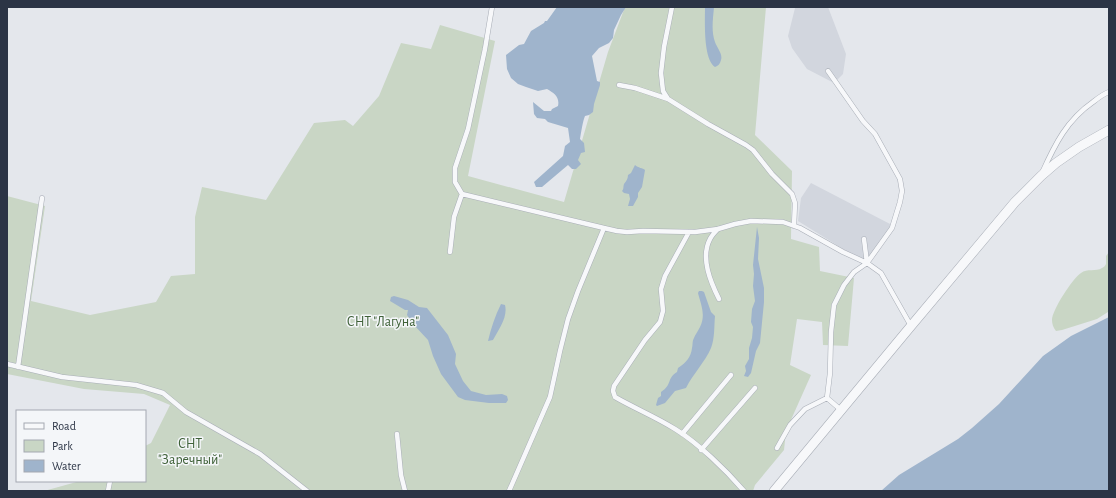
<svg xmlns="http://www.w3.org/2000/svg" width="1116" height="498" font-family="'Alegreya Sans',sans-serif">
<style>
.built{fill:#d2d6de}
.green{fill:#c9d6c5}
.water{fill:#9fb4cc}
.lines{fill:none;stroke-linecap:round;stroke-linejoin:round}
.service-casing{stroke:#a9aeb7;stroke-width:5.5}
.minor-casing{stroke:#a9aeb7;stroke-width:10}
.service{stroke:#f7f8fa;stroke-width:4.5}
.minor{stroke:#f7f8fa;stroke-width:9}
.labels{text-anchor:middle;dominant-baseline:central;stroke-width:3;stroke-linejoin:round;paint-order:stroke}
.park-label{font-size:14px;fill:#3f6138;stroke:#f4f6f9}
</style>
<rect width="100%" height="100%" fill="#e4e7ec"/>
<path class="built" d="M800 7H828L846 54 843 74 834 83 807 69 792 48 788 36 795 8Z
M811 183 892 225 867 263 864 262 798 221 801 198Z"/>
<path class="green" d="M625 7H766L755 135 792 171 791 239 819 247 820 271 854 278 848 346 823 345 822 322 797 319 790 365 811 375 786 431 784 450 755 485 753 491H44L80 481H145V446L151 443 170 405 144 394 84 389 7 374V196L45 206 31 301 90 315 156 302 171 276 195 274V217L202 187 266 200 314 123 345 120 353 126 379 96 401 43 431 49 440 25 495 41 468 176 564 202 608 52Z
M1109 252V307L1108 308V312L1097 319 1062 330 1056 331C1053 327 1052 324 1052 320 1052 310 1073 278 1081 273 1087 268 1096 272 1102 268 1104 267 1105 266 1106 264V256Z"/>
<path class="water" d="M557 7H626L621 15 614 30 613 38 609 43 599 48 592 56 597 81 600 82V85L594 104 593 112 589 115 585 116C583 120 581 133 580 139L584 143 585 152 581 153 578 160 581 164 576 169H572L568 165 542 187H536L534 182 563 156 565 146 570 142 568 128 548 122 545 119 537 118 534 114 533 102 544 111H551L552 109 558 106C560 97 554 93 547 89L538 91 526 87 518 84 511 78 507 69 506 55 519 45 524 44 531 31 544 23 545 21H547Z
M705 7H714C713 19 711 31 715 42 717 48 723 54 721 60 720 64 718 66 715 67 703 59 705 21 705 7Z
M635 165C638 168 643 168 645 170L642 187 638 193V197L633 206H628L630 199 629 194 624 193 622 191C624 189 623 187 624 184 626 181 628 179 628 175L631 173Z
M757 227 759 238 758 259 764 288V302L760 343 756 351 751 373 748 377 744 376 746 371 745 366 749 359V348L752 338 753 327 751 322 752 309 755 301 753 286 754 274 753 265Z
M699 291H702L704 292 711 312 715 316C714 326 715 338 711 348 705 362 693 374 686 388L675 391 665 403 657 406 656 405 658 398 661 396V392C673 384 666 379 677 372L678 368C686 363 691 357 692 348 693 345 692 341 694 338 695 335 698 331 700 327 706 315 701 305 698 293Z
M394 296 408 300 419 307 427 308 448 335 456 354 455 364 463 381 471 391 486 395 502 394 507 396 508 400 506 403H489L465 400 458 397 441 374 433 356 428 340 414 325 413 318H409L407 315 408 310H405L390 301 391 297Z
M501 304 505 305C508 317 499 329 493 340L488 341C491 328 495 316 501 304Z
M1109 317V491H881L899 475 958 439 972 428 999 404 1043 356 1071 336Z"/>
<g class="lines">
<g class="service-casing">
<path id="service" d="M492 7 485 49 468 129 455 168V182L462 194 604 228
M672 7 664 47 661 73 663 91 668 99 708 124 746 145 753 150 772 174 792 194 795 203 794 226
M828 71 863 121 875 134 900 179 902 191 900 202 892 228 867 263 854 272 844 285 834 305 831 332 830 373 827 398 841 410
M619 85 635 88 668 99
M1042 173C1055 144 1067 120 1093 102 1098 98 1103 94 1109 92
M718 229C715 232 712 235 710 239 700 258 711 283 719 299
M689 232 665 276 661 289 663 311 660 322 645 340 614 386 613 391 615 397C634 408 656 417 675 429 698 443 726 470 744 491
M864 239 867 263
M450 252 454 217 462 194
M7 364 62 377 136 385 163 393 186 412 260 454 307 491
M18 367 42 198
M397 434 401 475 405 491
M682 434 731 375
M777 448 790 425 805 409 827 398
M701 450 755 388
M108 491 110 481
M509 491 550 397 560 351 568 319 578 291 604 228 617 231 627 232 643 231 695 232 718 229 735 224 751 221 783 222 800 228 843 252 867 263 881 273 911 326"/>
</g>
<g class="minor-casing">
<path id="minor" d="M774 491 911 326 1015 202 1041 176 1056 163 1079 147 1109 130"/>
</g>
<use href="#service" class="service"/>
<use href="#minor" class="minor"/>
</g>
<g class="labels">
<g class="park-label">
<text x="383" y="322">СНТ "Лагуна"</text>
<text x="190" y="444">СНТ<tspan x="190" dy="16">"Заречный"</tspan></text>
</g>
</g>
<rect width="1116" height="498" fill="none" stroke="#2b3445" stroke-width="16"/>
<rect x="16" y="410" width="130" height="72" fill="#f4f6f9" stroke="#a4a8b1"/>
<rect x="24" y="423" width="20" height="6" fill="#f7f8fa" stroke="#a4a8b1"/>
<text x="52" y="430" font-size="12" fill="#2b3445">Road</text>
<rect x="24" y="440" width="20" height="12" fill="#c9d6c5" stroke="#a4a8b1"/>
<text x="52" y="450" font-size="12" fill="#2b3445">Park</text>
<rect x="24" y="460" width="20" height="12" fill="#9fb4cc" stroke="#a4a8b1"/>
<text x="52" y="470" font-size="12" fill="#2b3445">Water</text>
</svg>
